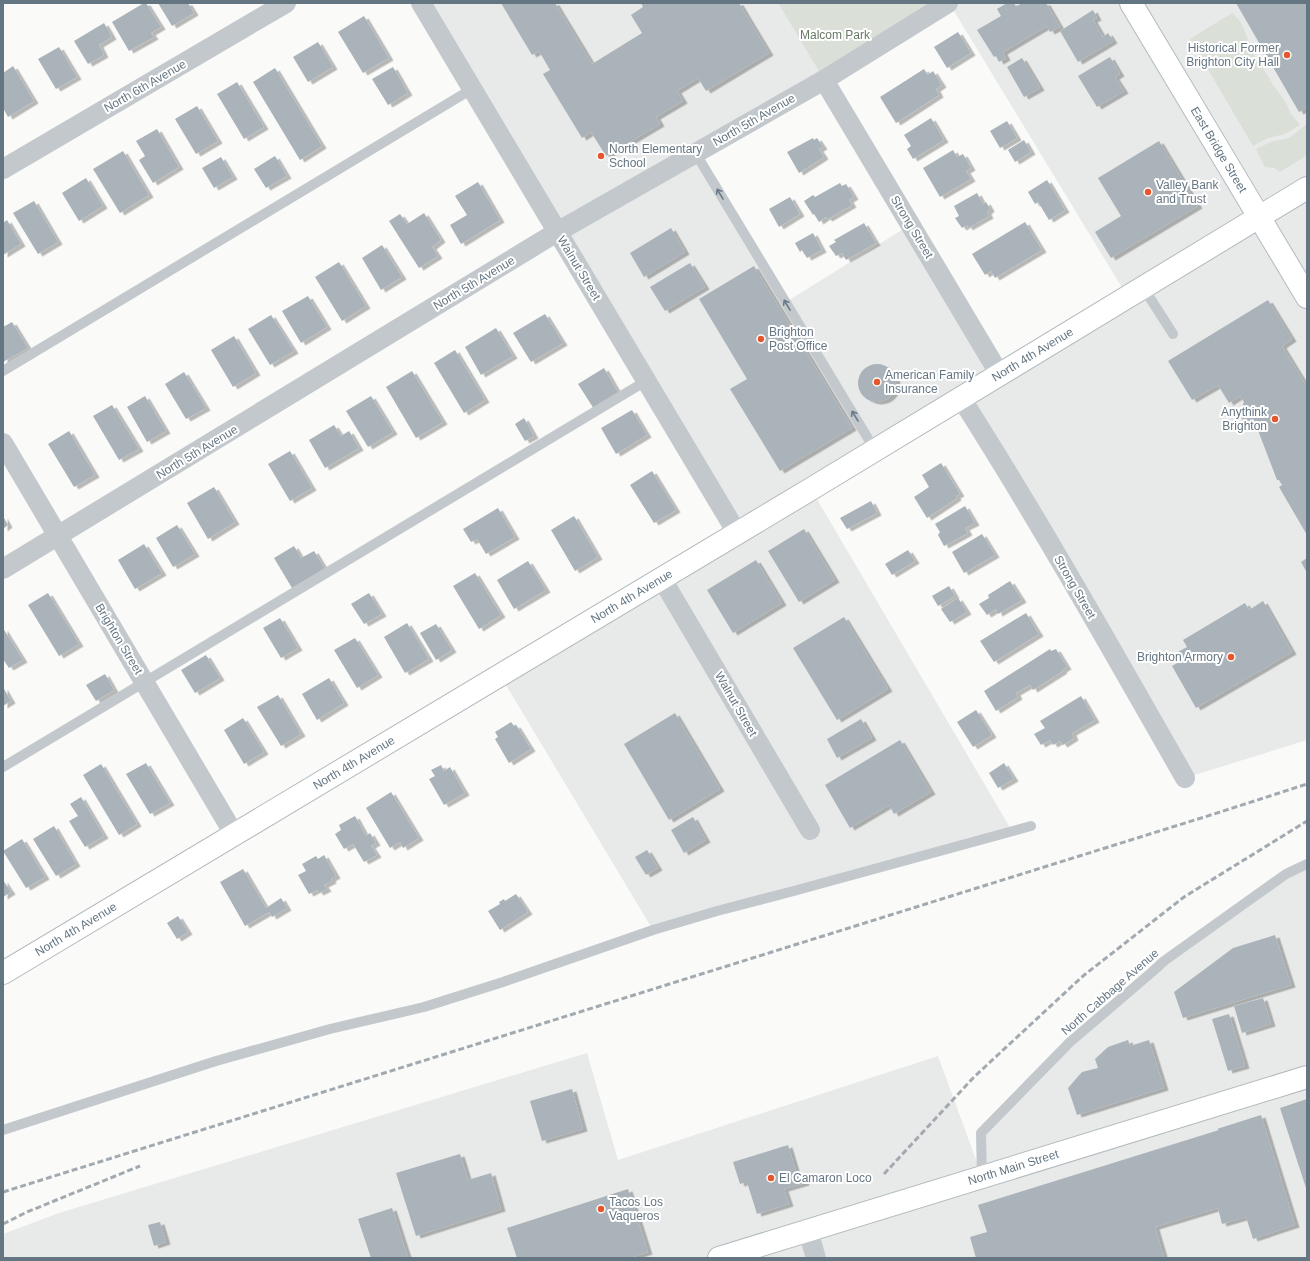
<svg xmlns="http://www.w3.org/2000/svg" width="1310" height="1261" font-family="Arial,sans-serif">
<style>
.built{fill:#e8e9e9}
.green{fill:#dadfd7}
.building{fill:#aab3b9;filter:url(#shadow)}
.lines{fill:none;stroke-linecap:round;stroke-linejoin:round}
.secondary-casing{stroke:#b3babf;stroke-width:24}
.lane{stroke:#c3c8cc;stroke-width:10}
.street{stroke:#c3c8cc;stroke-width:20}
.secondary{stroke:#fff;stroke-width:22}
.rail{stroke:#a2aab0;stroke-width:3;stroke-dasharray:6 3;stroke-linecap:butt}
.oneway{stroke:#6a7a87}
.poi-dot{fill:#e4572e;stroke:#fff;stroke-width:1.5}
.labels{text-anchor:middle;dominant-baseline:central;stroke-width:4;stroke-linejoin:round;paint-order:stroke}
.park-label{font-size:12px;fill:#687a64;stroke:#fff}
.poi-label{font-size:12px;fill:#657683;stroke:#fff;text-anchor:start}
.street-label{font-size:12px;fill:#657683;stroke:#fff}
</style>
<defs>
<filter id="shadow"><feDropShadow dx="4.5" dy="2.5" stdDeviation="0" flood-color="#0004"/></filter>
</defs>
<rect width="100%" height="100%" fill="#fafaf8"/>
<path class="built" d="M421 3H778L824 80 696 153 786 302 910 225 1000 374 1127 296 949 3H1307V740L1185 778 961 398 811 489 1012 831 653 930 500 675 737 533Z
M1307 864V1258H3V1234L59 1213 587 1053 618 1160 938 1056 982 1176 981 1133 1070 1042 1152 972Z"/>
<path class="green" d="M778 3H948L824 80Z
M1232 13 1239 20 1243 27 1254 55 1266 73 1273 85 1285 101 1291 114 1300 125 1285 134 1268 138 1253 146 1190 39Z
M1307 124V155L1280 172 1274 168 1265 167 1256 149 1271 142 1289 138Z"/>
<path class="building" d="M144 3H146L161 27 151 33 154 37 129 51 112 22Z
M158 3H188L194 13 172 26Z
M501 3H555L592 64 642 33 631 15 643 7 641 3H739L769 53 706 91 698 78 677 91 683 101 656 117 660 124 606 156 591 132 582 138 543 74 550 70 539 51 532 55Z
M1007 3H1014L1016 7 1022 3H1046L1060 27 1050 32 1047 26 1003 52 1006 58 999 62 996 56 994 57 977 30 1001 16 997 9Z
M1236 3H1307V108L1299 112Z
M1093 10 1097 18 1093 20 1103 37 1108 33 1113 41 1078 62 1060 31Z
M364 16 389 58 363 73 338 32Z
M104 23 112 37 99 45 104 55 88 64 74 41Z
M958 32 971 53 947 68 934 47Z
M318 42 333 67 308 82 293 57Z
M59 47 77 77 56 89 38 59Z
M1110 57 1120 74 1115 77 1124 91 1097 107 1078 76Z
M1022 58 1040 88 1024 97 1007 67Z
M13 66 34 101 8 117 3 108V73Z
M393 67 408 93 388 105 372 79Z
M275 68 322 146 300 160 253 82Z
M924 69 928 75 933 71 942 85 936 89 939 95 896 123 880 97Z
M237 82 264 127 244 139 217 94Z
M197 106 218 141 196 154 175 119Z
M931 118 944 140 913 159 907 149 911 146 904 135Z
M1007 121 1017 138 1000 148 990 131Z
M157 129 179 167 153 183 139 160 145 156 136 141Z
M813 138 814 140 817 138 823 147 819 149 824 157 799 173 787 152Z
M1024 140 1031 152 1015 162 1008 150Z
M1159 141 1198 206 1111 258 1095 232 1121 216 1098 178Z
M953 150 957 157 963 154 971 168 966 171 971 179 940 197 923 168Z
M123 151 149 195 120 213 93 169Z
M275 156 287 176 266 188 254 169Z
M221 157 233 177 214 188 202 168Z
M86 178 103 206 79 221 62 193Z
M1047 180 1065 210 1049 220 1038 202 1035 204 1028 192Z
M478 182 500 220 461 244 450 225 467 215 455 196Z
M840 183 842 186 846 184 854 197 849 200 852 205 828 219 826 217 819 222 814 214 813 215 804 201 813 195 815 197Z
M977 193 983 204 986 202 990 209 987 212 989 216 968 228 967 225 962 228 955 218 959 216 954 206Z
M790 197 800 214 779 227 769 209Z
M34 201 58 242 38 254 13 213Z
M424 213 441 240 432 247 438 256 419 268 389 221 400 214 407 224Z
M7 220 21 244 3 255V223Z
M1025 222 1042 250 995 278 991 271 985 275 972 254Z
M864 223 876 243 846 260 842 253 836 256 829 246 836 242 834 240Z
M671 228 685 252 644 277 630 253Z
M813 233 822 250 807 258 802 250 800 252 795 243Z
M382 245 402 277 381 290 362 258Z
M339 262 366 306 342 321 315 277Z
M690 263 705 287 665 311 650 287Z
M754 266 852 428 780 471 730 389 747 379 699 299Z
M308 296 327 327 301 343 282 311Z
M1268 300 1292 339 1282 346 1307 387V535L1279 487 1282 485 1279 480H1277L1256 425H1249L1244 422 1241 417 1240 412 1244 402 1240 396 1229 403 1218 385 1192 400 1168 361Z
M545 314 563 343 531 362 513 333Z
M271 315 294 351 270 365 248 329Z
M12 322 28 348 3 362V327Z
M496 328 513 356 481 375 465 347Z
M234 336 256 373 233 387 211 350Z
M455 350 485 400 464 413 434 363Z
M858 383a19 19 0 1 1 38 0a19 19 0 1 1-38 0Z
M604 368 619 394 594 409 578 384Z
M412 371 443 422 416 438 386 387Z
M184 372 206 408 186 419 165 384Z
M145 396 166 431 147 442 127 407Z
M371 396 393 432 368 447 346 411Z
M112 405 139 449 119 460 93 416Z
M632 410 647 435 616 454 601 428Z
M524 418 534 436 525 441 515 424Z
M334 425 341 436 349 431 359 448 325 468 309 440Z
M69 431 95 475 74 487 48 444Z
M290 451 312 488 290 501 268 464Z
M941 463 960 494 956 496 957 498 927 518 914 497 929 487 922 475Z
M652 471 676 510 654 523 630 485Z
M214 487 235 522 208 539 187 503Z
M871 501 877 513 847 529 840 518Z
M965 506 975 523 965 528 968 533 944 546 938 535 940 532 935 524Z
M498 508 515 537 486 554 477 539 471 542 463 529Z
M3 516 8 525 3 529Z
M574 516 598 557 575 571 551 530Z
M177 525 195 554 173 567 156 538Z
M804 529 835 580 799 602 768 551Z
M982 534 995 555 964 573 952 552Z
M144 544 162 573 135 589 118 560Z
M294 546 301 558 314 551 325 569 292 588 274 558Z
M908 550 915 561 892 575 885 564Z
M1307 558V573L1301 562Z
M756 560 782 603 733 633 707 590Z
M528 561 546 590 514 609 497 580Z
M475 573 501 615 479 629 453 586Z
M1010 581 1022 600 998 614 996 609 987 615 979 604 989 598 988 595Z
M949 586 955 596 938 606 932 596Z
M48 593 79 644 59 656 28 605Z
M369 593 382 614 364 624 351 604Z
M958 598 967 612 950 622 941 609Z
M1263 601 1292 652 1196 708 1172 666 1181 661 1176 653 1187 647 1183 640 1245 603 1249 610Z
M1026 613 1039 634 994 662 980 641Z
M844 617 888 689 837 720 793 648Z
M280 618 298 648 281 658 263 628Z
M407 623 429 659 405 673 384 637Z
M436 624 452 650 436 660 420 633Z
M3 628 23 660 9 668 3 659Z
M355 638 378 675 357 688 334 650Z
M1050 649 1051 651 1056 649 1067 667 1062 670 1063 671 1033 690 1030 685 1016 693 1018 697 996 711 984 691Z
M206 655 220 678 195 693 181 670Z
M105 674 114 690 96 701 86 685Z
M329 678 344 703 317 720 302 694Z
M3 687 11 701 3 706Z
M278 695 301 734 281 746 257 707Z
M1081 696 1095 720 1072 733 1074 738 1063 745 1060 741 1053 745 1050 740 1041 745 1034 734 1045 728 1040 721Z
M976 710 992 735 973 747 957 722Z
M675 713 720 789 669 820 624 744Z
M243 718 264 752 244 764 224 730Z
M861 719 872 738 837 758 827 739Z
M511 722 514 726 516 725 531 749 509 763 495 739 498 737 495 732Z
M900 740 931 792 894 814 889 805 850 828 825 785Z
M146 763 170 803 150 814 126 774Z
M1004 763 1014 779 998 788 989 773Z
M101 764 137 824 119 835 83 775Z
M441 765 444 771 450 767 465 793 444 805 429 779 435 776 431 770Z
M391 792 419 838 403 848 400 842 390 848 366 808Z
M81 797 104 836 85 847 69 821 78 816 70 804Z
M355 816 366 836 370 833 376 843 371 846 377 855 364 862 353 844 344 849 335 834 341 830 339 825Z
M693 817 706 840 684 853 671 830Z
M54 826 76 864 56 876 33 839Z
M22 839 45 877 26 888 3 851Z
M647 850 658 868 646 875 635 857Z
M324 855 336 876 331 879 332 881 324 885 327 889 319 893 317 890 309 894 298 875 306 871 302 864 316 856 318 859Z
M243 869 266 908 281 898 287 908 272 917 269 912 245 926 220 882Z
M3 880 11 892 3 897Z
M516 894 528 912 500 930 488 911 500 904 499 902 504 899 505 901Z
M178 916 188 932 177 939 167 923Z
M1275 935 1291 985 1183 1018 1174 992 1233 948Z
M1263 998 1271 1024 1242 1033 1234 1006Z
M1229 1014 1245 1066 1228 1071 1212 1019Z
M1128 1040 1130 1046 1149 1040 1164 1088 1077 1115 1068 1088 1082 1072 1098 1068 1095 1059 1108 1047Z
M572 1089 583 1129 542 1141 530 1101Z
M1307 1099V1191L1280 1108Z
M1261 1115 1295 1225 1253 1239 1246 1217 1222 1224 1218 1208 1155 1227 1164 1258H976L970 1237 987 1232 978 1205 1219 1130 1217 1129Z
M788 1145 797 1175 802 1174 805 1183 784 1189 789 1204 757 1214 747 1182 740 1184 733 1162Z
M460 1154 468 1180 491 1173 501 1209 416 1236 396 1173Z
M628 1189 648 1252 630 1258H517L507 1228Z
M392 1208 408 1258H371L358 1219Z
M160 1222 166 1242 154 1246 148 1225Z"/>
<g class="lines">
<g class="secondary-casing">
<g id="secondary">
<path id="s1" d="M1131 3 1307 297"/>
<path id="s2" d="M3 973 811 489 1307 188"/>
<path id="s3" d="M719 1258 1307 1077"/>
</g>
</g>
<path class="lane" d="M696 154 875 450
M1143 287 1173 334
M3 371 472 89
M3 767 646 381
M3 1130 216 1061 330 1029 424 1007 503 982 653 930 717 911 790 892 1031 826
M982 1178 981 1133 1070 1042 1152 972 1164 961 1286 874 1307 864"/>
<path class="street" d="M421 3 737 533
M824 80 1000 375
M3 169 286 3
M961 398C1040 522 1112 650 1185 778
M3 443 234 834
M3 569 557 232 824 80 948 3
M662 579 810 830
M808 1231 816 1258"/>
<use href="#secondary" class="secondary"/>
<path class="rail" d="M884 1174 974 1077 1083 976 1184 897 1307 821
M3 1192 1214 814 1307 784
M3 1224 27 1212 140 1166"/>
</g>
<defs><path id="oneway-shaft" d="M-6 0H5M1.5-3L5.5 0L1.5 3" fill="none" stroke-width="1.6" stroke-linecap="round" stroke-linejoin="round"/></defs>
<g class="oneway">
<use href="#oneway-shaft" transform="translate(720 194) rotate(-121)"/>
<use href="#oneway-shaft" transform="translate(787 305) rotate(-121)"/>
<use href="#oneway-shaft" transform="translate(855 416) rotate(-121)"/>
</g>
<g class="poi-dot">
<circle cx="1287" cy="55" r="4"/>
<circle cx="601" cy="156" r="4"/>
<circle cx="1148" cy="192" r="4"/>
<circle cx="761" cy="339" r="4"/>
<circle cx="877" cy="382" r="4"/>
<circle cx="1275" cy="419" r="4"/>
<circle cx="1231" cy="657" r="4"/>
<circle cx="771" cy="1178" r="4"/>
<circle cx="601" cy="1209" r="4"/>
</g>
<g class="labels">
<g class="park-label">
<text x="835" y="35">Malcom Park</text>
</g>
<g class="poi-label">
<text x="1279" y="48" text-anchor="end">Historical Former<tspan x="1279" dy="14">Brighton City Hall</tspan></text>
<text x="609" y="149">North Elementary<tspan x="609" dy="14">School</tspan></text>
<text x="1156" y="185">Valley Bank<tspan x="1156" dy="14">and Trust</tspan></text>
<text x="769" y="332">Brighton<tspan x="769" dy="14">Post Office</tspan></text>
<text x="885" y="375">American Family<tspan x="885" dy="14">Insurance</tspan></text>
<text x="1267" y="412" text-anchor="end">Anythink<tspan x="1267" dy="14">Brighton</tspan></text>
<text x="1223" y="657" text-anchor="end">Brighton Armory</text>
<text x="779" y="1178">El Camaron Loco</text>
<text x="609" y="1202">Tacos Los<tspan x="609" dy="14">Vaqueros</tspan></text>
</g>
<g class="street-label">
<text transform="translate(145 86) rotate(-30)">North 6th Avenue</text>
<text transform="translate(754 120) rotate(-30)">North 5th Avenue</text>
<text stroke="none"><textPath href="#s1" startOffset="171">East Bridge Street</textPath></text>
<text transform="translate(912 227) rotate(59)">Strong Street</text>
<text transform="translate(579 268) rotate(59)">Walnut Street</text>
<text transform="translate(474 283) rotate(-31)">North 5th Avenue</text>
<text stroke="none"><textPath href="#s2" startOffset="1201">North 4th Avenue</textPath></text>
<text transform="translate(197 452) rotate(-31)">North 5th Avenue</text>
<text transform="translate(1075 587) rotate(60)">Strong Street</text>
<text stroke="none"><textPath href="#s2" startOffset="733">North 4th Avenue</textPath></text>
<text transform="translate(119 639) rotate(59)">Brighton Street</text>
<text transform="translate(736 704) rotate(60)">Walnut Street</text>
<text stroke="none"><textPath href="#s2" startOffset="409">North 4th Avenue</textPath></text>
<text stroke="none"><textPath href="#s2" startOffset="85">North 4th Avenue</textPath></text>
<text transform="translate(1110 992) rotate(-41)">North Cabbage Avenue</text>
<text stroke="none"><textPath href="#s3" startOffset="308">North Main Street</textPath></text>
</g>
</g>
<rect width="1310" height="1261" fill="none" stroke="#657683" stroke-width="8"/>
</svg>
